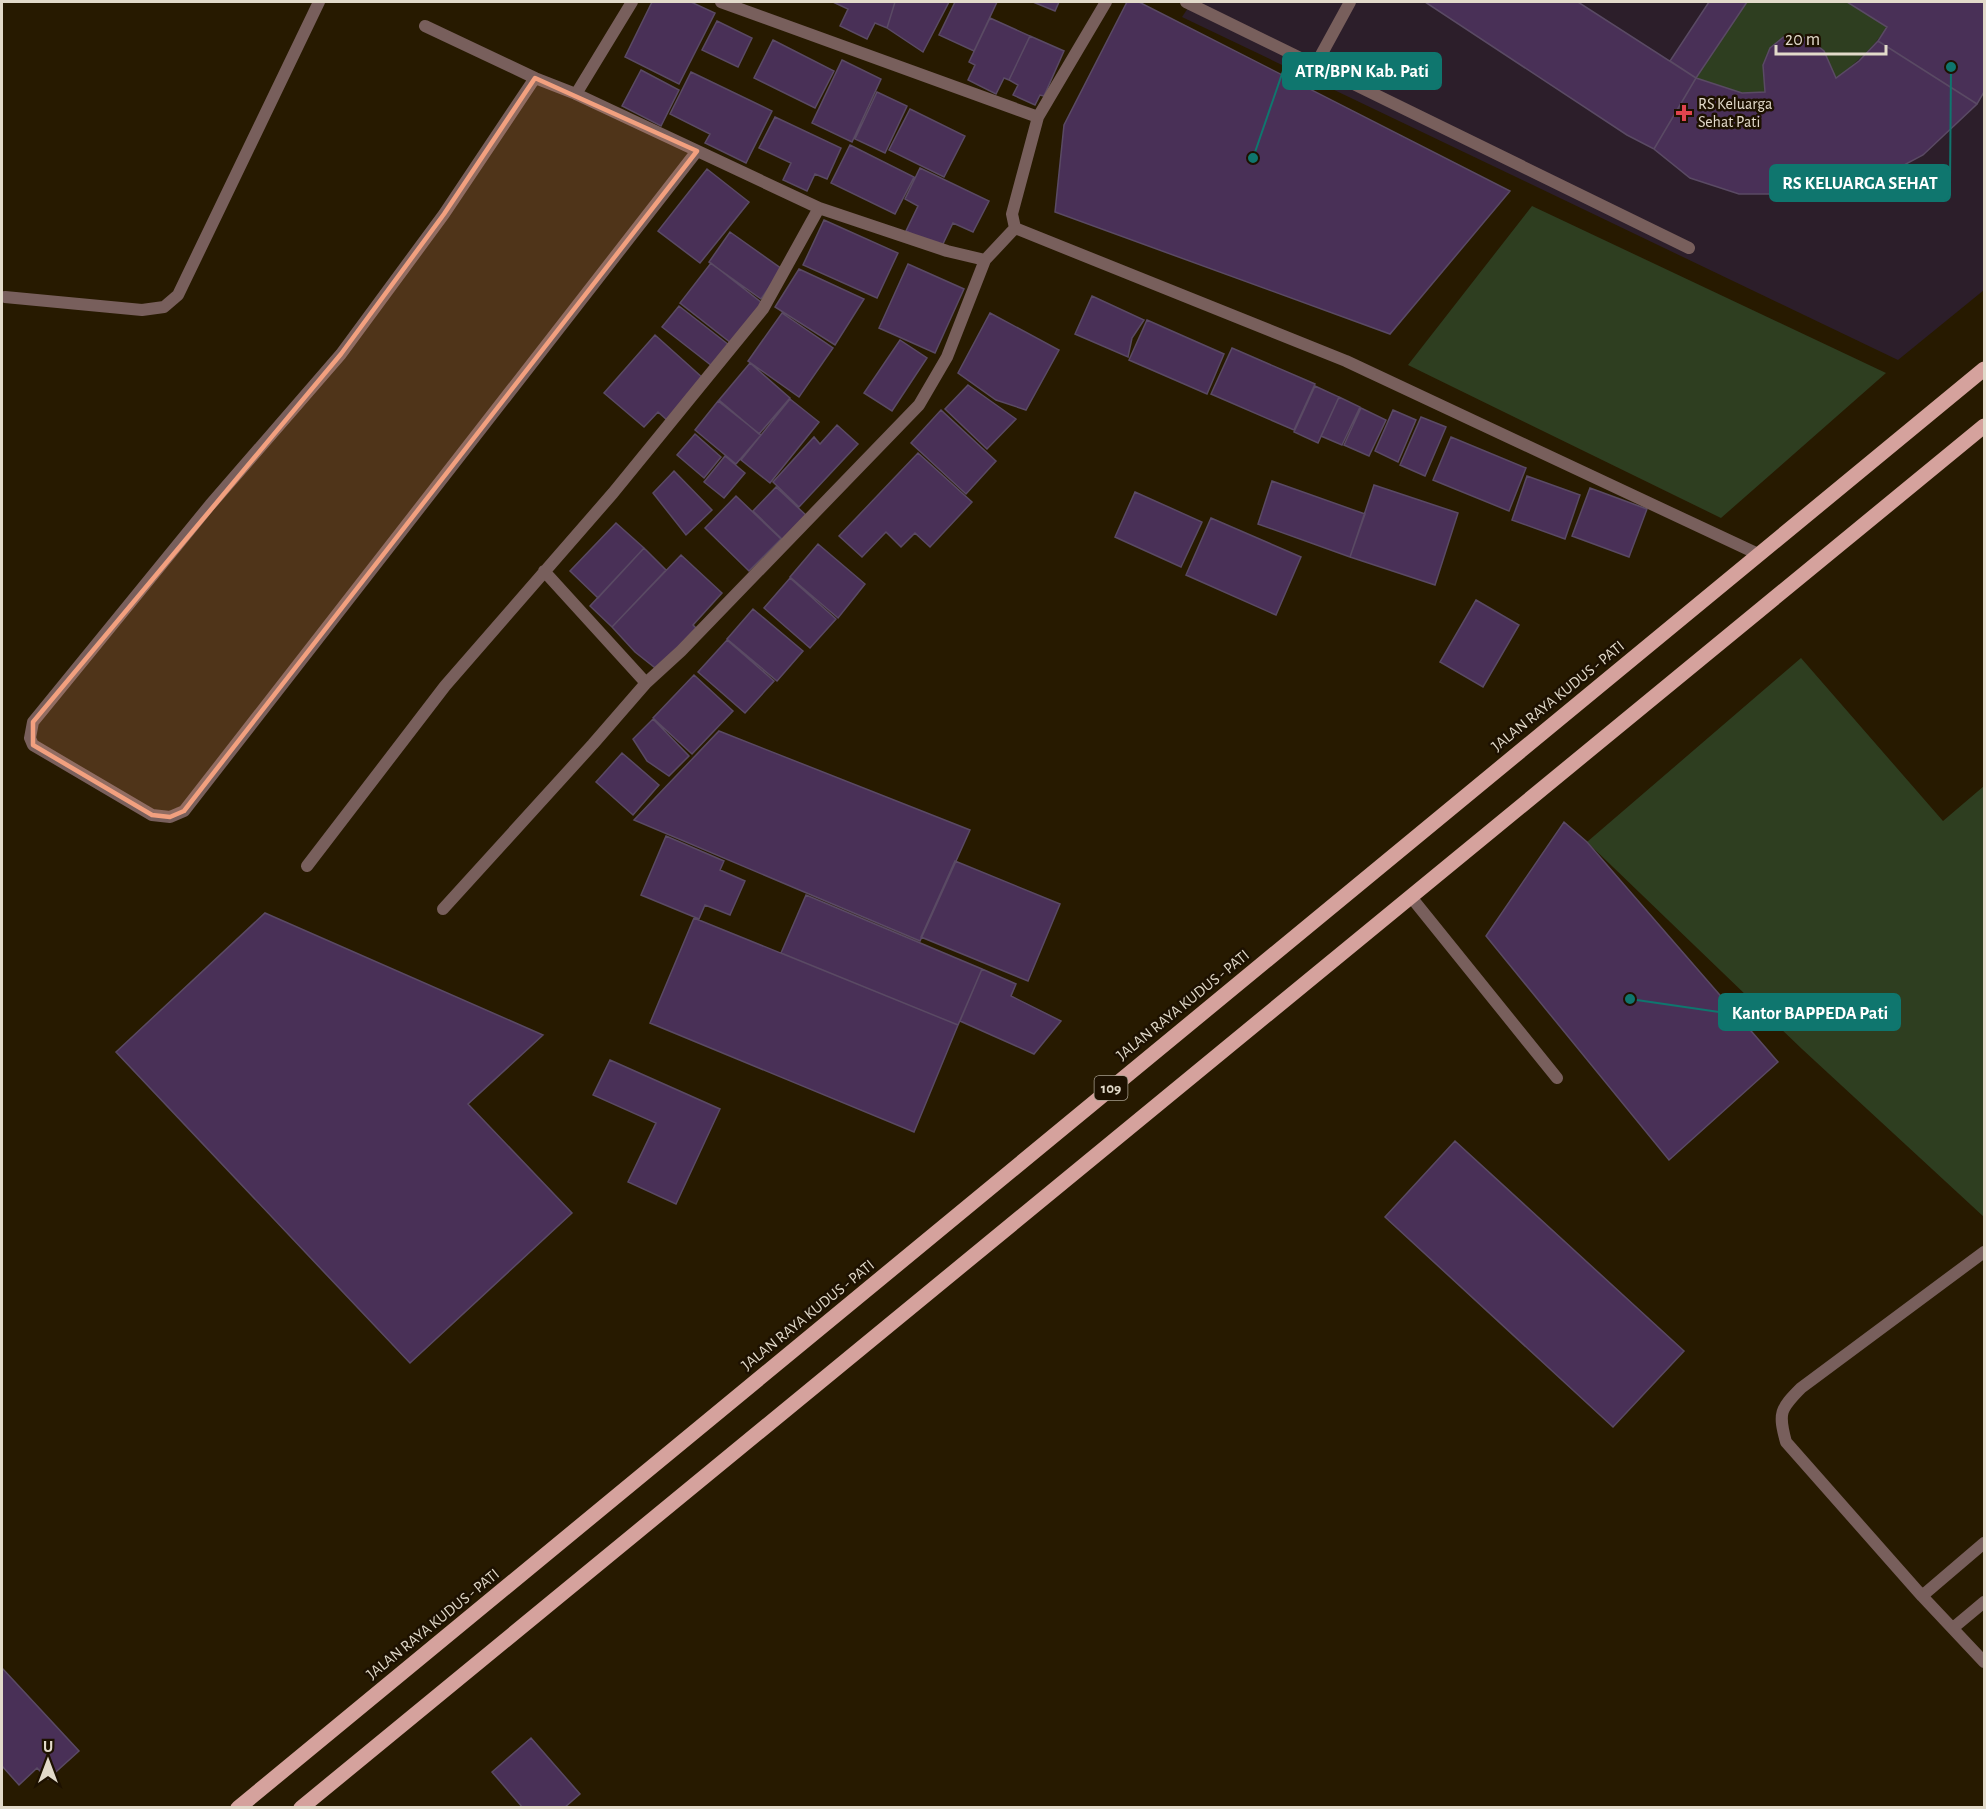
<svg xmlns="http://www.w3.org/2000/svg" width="1986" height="1809" font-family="'Alegreya Sans',sans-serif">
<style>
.medical{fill:#2c1e2a}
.green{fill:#2e3e20}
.building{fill:#493057;stroke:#5a4a64;stroke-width:1.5}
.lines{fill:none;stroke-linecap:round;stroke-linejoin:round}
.lane{stroke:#785f5c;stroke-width:12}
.street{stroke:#785f5c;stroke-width:12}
.primary{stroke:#d5a29d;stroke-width:15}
.marked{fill:#f2a07f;fill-opacity:0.2;stroke:#f2a07f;stroke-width:4.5;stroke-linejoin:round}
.health-dot{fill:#e0444e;stroke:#1d1100;stroke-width:2}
.labels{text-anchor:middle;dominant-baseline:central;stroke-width:5;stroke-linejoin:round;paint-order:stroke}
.shield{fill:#1d1100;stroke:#a79e8d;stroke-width:1.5}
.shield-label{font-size:15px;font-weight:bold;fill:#e2daca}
.poi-label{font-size:16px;fill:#e2daca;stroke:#1d1100;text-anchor:start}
.street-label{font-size:16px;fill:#e2daca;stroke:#1d1100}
.leader{fill:none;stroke:#0f766e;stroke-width:2}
.callout-dot{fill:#0f766e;stroke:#1d1100;stroke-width:2}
.callout{fill:#0f766e;stroke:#0f766e;stroke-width:2}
.callout-label{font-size:18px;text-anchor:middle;font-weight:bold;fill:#fff}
</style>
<rect width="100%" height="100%" fill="#271a00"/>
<path class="medical" d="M1192 2H1984V290L1898 360 1182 17Z"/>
<path class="green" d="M1747 2H1847L1887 27C1873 48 1856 63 1836 78 1822 47 1821 39 1786 35L1770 48 1763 64 1765 92 1742 93 1696 78Z
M1532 206 1886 373 1721 518 1408 365Z
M1801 658 1943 821 1984 786V1217L1802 1049 1587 842Z"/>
<path class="building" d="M652 2H691L715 13 679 84 625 57Z
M833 2H895L887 28 875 23 867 39 840 26 848 9Z
M895 2H949L923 52 887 28Z
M955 2H997L974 51 939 35Z
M1033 2H1059L1055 11Z
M1127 2H1139L1510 191 1390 334 1055 212 1064 125Z
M1425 2H1578L1696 78 1654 149 1627 135Z
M1709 2H1747L1696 78 1670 61Z
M1847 2H1984V92L1977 104 1878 41 1887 27Z
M990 18 1030 36 1009 80 1004 78 996 94 968 80 975 65 969 62Z
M717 21 752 38 738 67 702 50Z
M1786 35 1808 38 1824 51 1836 78 1859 61 1878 41 1977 104 1923 155 1874 181 1815 194H1739L1690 178 1654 149 1696 78 1742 93 1765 92 1763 65 1770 48Z
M1030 36 1064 51 1044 96 1040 95 1035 105 1013 95 1018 85 1009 80Z
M773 40 834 71 815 108 754 78Z
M842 60 881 79 852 142 812 123Z
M641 70 679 90 661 126 622 106Z
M691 72 772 111 746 163 705 143 710 134 670 114Z
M877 92 907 106 885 153 855 139Z
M910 109 965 136 944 177 889 150Z
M775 117 841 148 827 179 815 174 807 191 783 180 791 163 759 148Z
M850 145 914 177 895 214 831 183Z
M920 168 989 201 973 232 953 223 941 248 906 231 918 206 905 199Z
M707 169 749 202 700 263 658 231Z
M824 220 898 253 877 298 803 265Z
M730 232 782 269 761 299 709 262Z
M711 263 762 303 731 343 680 303Z
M908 264 964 289 935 353 879 328Z
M799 269 864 299 835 345 775 307Z
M1092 296 1144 320 1132 338 1128 357 1075 334Z
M679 306 729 345 712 366 662 327Z
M782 313 833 348 799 397 748 361Z
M990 313 1059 350 1026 410 996 400 958 373Z
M1147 320 1224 354 1207 394 1129 360Z
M655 335 704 379 667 420 658 412 644 427 604 393Z
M900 340 927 358 892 411 864 393Z
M1232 348 1315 384 1294 430 1211 394Z
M750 363 790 398 759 434 719 400Z
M968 385 1016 419 987 449 945 409Z
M1315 386 1339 397 1318 443 1294 432Z
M1339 397 1360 407 1342 445 1321 436Z
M790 399 819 422 770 483 741 460Z
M718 401 761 435 736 464 695 430Z
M1361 408 1386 420 1369 456 1344 445Z
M941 410 996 461 966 494 911 443Z
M1393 410 1416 420 1398 462 1375 451Z
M1421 417 1446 427 1425 476 1400 465Z
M837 425 858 444 799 507 773 482 814 437 820 444Z
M695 434 721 457 704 478 677 455Z
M1451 437 1526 468 1509 511 1433 480Z
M918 453 972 502 930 547 915 533 901 547 886 532 862 557 839 536Z
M725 456 745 473 724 498 704 482Z
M674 471 712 510 686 535 653 493Z
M1527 476 1580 495 1565 539 1512 520Z
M1272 481 1365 514 1350 557 1258 524Z
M1374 485 1458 513 1435 585 1350 557Z
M776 487 809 518 785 542 753 511Z
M1590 488 1647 509 1629 557 1572 536Z
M1135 492 1202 522 1181 567 1115 537Z
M736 496 781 539 749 571 705 528Z
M1211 518 1301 557 1276 615 1186 575Z
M616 523 644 548 598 598 570 571Z
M818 544 865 584 838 618 790 577Z
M644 548 666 570 612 627 590 606Z
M681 555 722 593 693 625 698 630 659 671 635 652 612 627Z
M790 578 836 619 810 648 764 608Z
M1476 600 1519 625 1483 687 1440 662Z
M753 609 803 651 777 681 727 639Z
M727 640 774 681 745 713 698 672Z
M694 675 733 711 692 754 653 718Z
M653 719 689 756 669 776 647 761 633 739Z
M719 731 970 830 920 941 634 820Z
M622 753 659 785 633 815 596 782Z
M1564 822 1587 842 1778 1062 1669 1160 1486 936Z
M666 836 724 861 720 870 745 881 730 915 705 905 699 919 641 895Z
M955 861 1060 904 1028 981 921 937Z
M806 895 982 969 958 1025 781 953Z
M265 913 543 1035 468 1104 572 1213 410 1363 116 1052Z
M694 918 958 1025 914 1132 650 1023Z
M982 969 1016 984 1011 996 1061 1021 1034 1054 960 1021Z
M610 1060 720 1109 676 1204 628 1182 656 1123 593 1095Z
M1455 1141 1684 1351 1613 1427 1385 1217Z
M2 1668 79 1751 48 1779 37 1768 19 1785 2 1766Z
M531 1738 580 1794 564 1808H523L492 1772Z"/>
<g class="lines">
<path class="lane" d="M1186 2 1689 248
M1315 66 1350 2
M1411 897 1557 1078"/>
<path class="street" d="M721 2 1038 117 1012 214 1015 228 1346 361 1758 554
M425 26 535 78
M576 94 632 2
M1038 117 1106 2
M697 151 184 811 170 817 152 815 33 745 30 738 33 722 210 505 341 354 444 214 535 78 576 94 819 208 947 251 985 260 1015 228
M5 297 142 310 164 307 178 295 319 2
M544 571 646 683
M307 866 445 686 613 493 763 309 819 208
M443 909 593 744 646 683 681 651 919 405 947 357 985 260
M1984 1252 1801 1388C1780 1409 1778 1413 1786 1442L1922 1596 1984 1662
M1922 1596 1984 1543
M1953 1628 1984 1602"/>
<path class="primary" d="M238 1808 1984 369
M301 1808 1984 426"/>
</g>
<path class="marked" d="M535 78 697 151 184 811 170 817 152 815 33 745V722L341 354 444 214Z"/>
<path class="health-dot" d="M1681 104h6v6h6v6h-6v6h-6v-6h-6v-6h6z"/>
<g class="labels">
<rect class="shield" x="1094.5" y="1076" width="33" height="24" rx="4.5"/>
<g class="shield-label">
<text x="1111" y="1088">109</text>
</g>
<g class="poi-label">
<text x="1698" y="104">RS Keluarga<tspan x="1698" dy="18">Sehat Pati</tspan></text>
</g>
<g class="street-label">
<text transform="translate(1558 696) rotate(-39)">JALAN RAYA KUDUS - PATI</text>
<text transform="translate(1183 1005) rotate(-39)">JALAN RAYA KUDUS - PATI</text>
<text transform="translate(808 1315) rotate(-39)">JALAN RAYA KUDUS - PATI</text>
<text transform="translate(433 1624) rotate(-39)">JALAN RAYA KUDUS - PATI</text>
</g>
</g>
<path class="leader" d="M1253 158L1283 71M1951 67L1950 183M1630 999L1719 1012"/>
<g class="callout-dot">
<circle cx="1253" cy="158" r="6"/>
<circle cx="1951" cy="67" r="6"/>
<circle cx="1630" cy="999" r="6"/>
</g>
<g class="callout">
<rect x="1283" y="53" width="158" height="36" rx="6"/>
<rect x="1770" y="165" width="180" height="36" rx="6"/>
<rect x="1719" y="994" width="181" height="36" rx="6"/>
</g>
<g class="callout-label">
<text x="1362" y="77">ATR/BPN Kab. Pati</text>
<text x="1860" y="189">RS KELUARGA SEHAT</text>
<text x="1810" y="1019">Kantor BAPPEDA Pati</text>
</g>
<rect width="1986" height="1809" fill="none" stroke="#e2daca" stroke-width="6"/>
<g transform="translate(48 1761)" stroke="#1d1100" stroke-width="4.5" paint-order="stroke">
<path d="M0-4.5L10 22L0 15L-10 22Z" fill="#e2daca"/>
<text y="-9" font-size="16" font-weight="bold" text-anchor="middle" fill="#e2daca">U</text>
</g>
<path d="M1776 45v9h110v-9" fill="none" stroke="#e2daca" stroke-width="3"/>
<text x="1785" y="45" font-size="18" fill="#e2daca" stroke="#1d1100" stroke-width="4.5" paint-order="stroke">20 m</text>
</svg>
